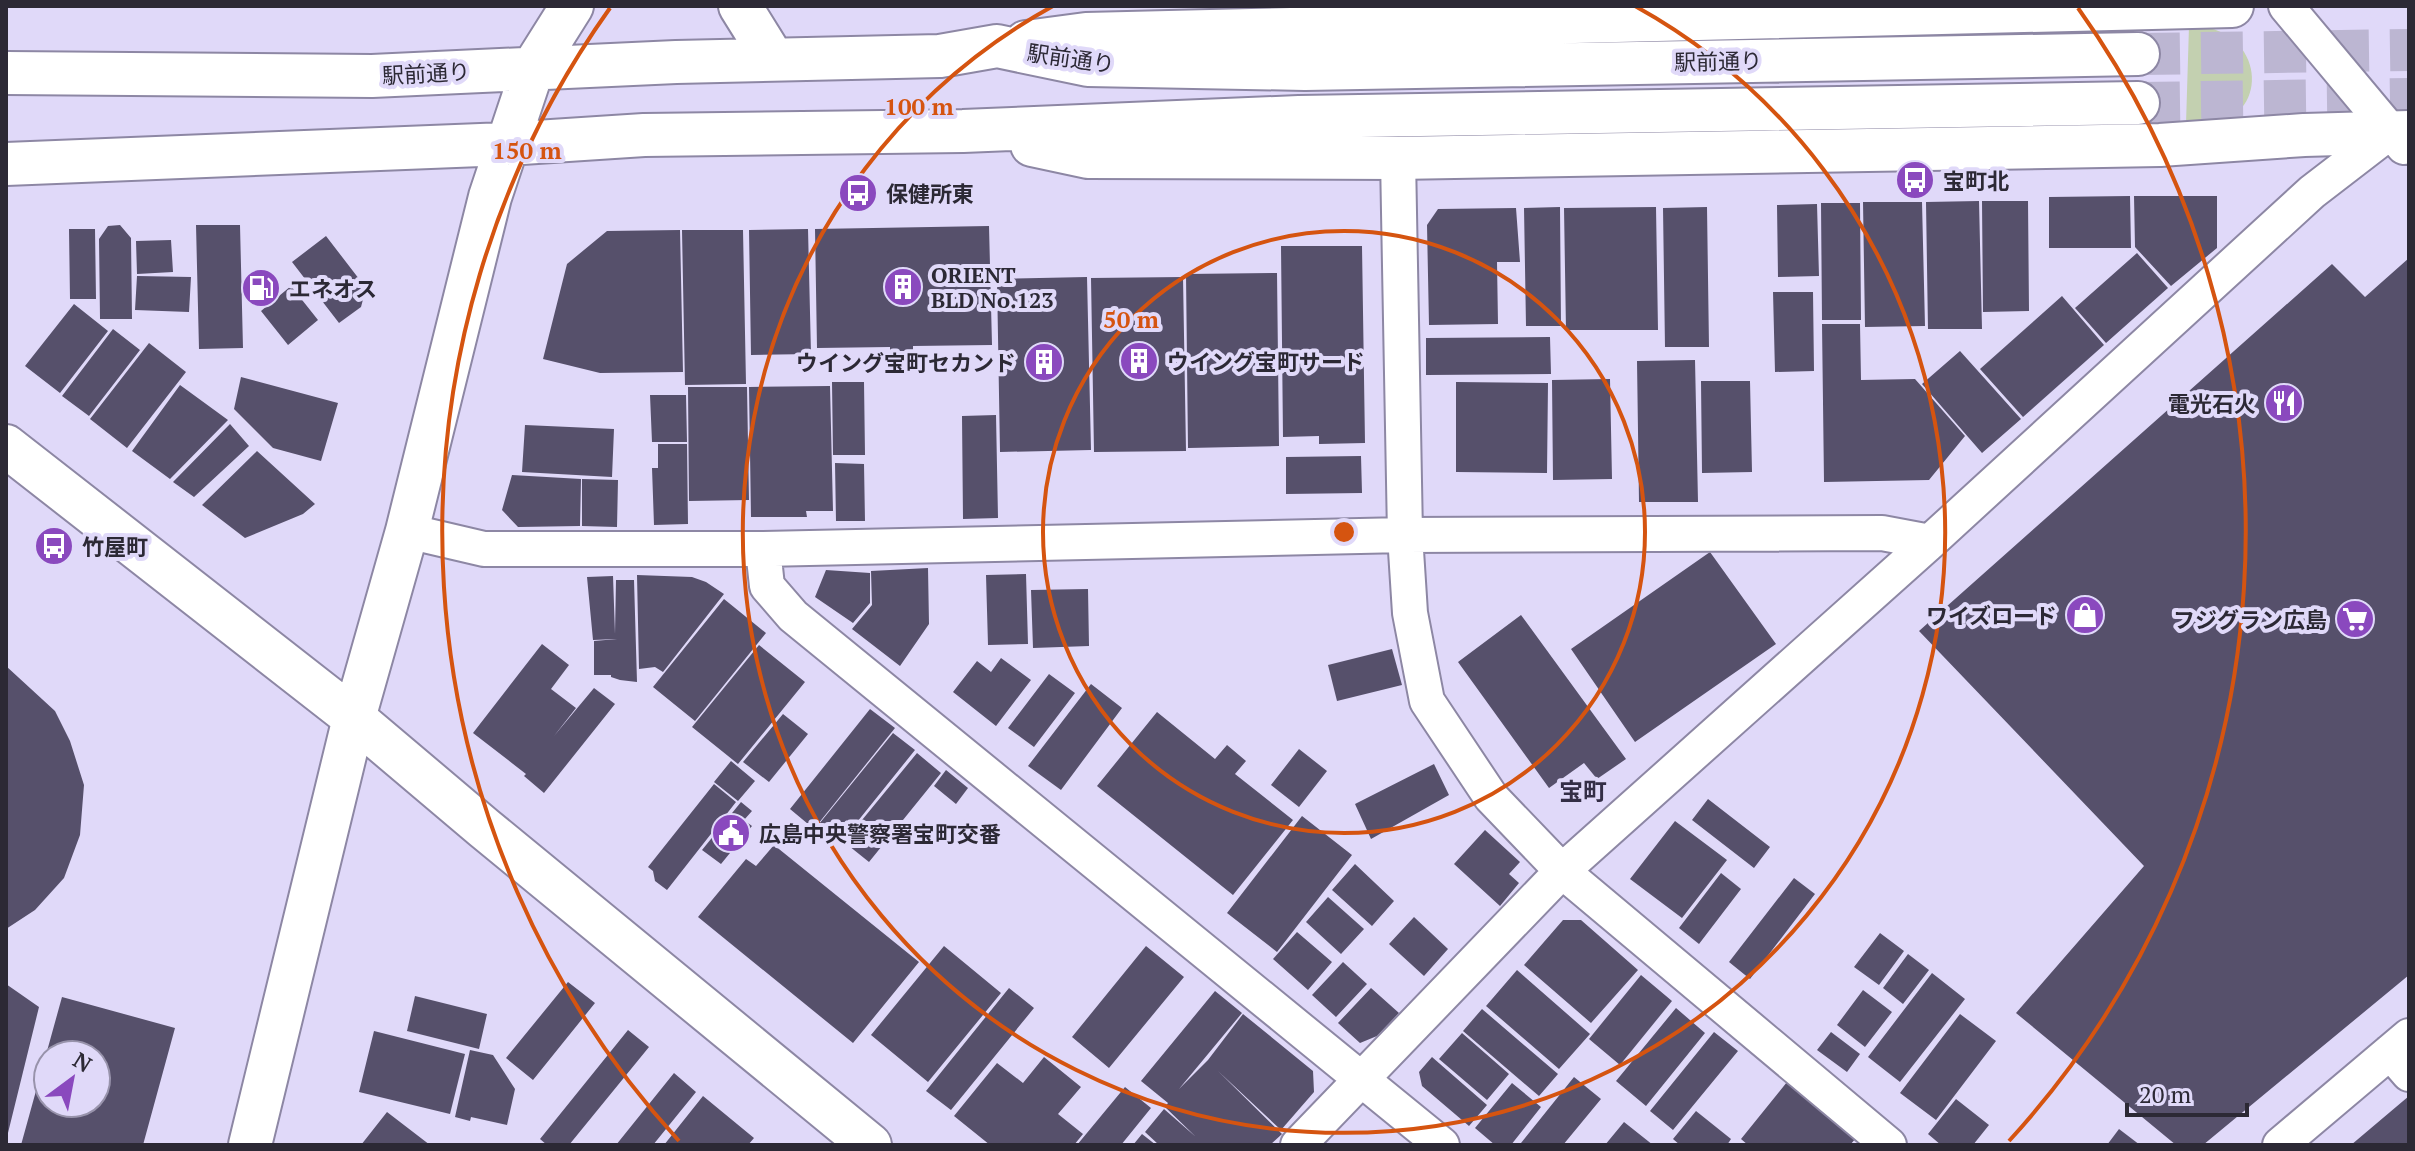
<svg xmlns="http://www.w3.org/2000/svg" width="2415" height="1151" font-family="'PT Serif','Noto Sans JP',serif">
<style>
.green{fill:#c3d0b0}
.building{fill:#56506b;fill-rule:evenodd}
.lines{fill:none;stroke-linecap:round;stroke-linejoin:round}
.tertiary-tunnel{stroke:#bcb6d2;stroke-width:42;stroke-dasharray:42 21;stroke-linecap:butt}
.minor-casing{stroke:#8d87a4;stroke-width:38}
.tertiary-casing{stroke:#8d87a4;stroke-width:46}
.minor{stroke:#fff;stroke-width:34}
.tertiary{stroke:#fff;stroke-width:42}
.ring{fill:none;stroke:#d55410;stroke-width:4}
.labels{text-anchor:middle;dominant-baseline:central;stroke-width:8;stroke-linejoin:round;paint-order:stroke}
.street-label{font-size:22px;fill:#2c2935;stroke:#e0d9f9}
.poi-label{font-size:22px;font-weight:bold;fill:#2c2935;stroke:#e0d9f9;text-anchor:start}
.neighbourhood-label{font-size:24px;font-weight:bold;fill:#342e46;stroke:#e0d9f9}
.centre{fill:#d55410;stroke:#e0d9f9;stroke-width:4}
.ring-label{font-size:24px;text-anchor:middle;font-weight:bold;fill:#d55410;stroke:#e0d9f9;stroke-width:8;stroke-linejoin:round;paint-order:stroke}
</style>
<rect width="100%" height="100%" fill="#e0d9f9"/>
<path class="green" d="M2189 26C2260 24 2273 107 2218 123 2209 125 2196 123 2186 124Z"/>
<path class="building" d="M2130 196 2131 248H2049V197Z
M2134 196H2217V248L2171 286 2135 247Z
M1979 201 1982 329H1928L1926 202Z
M1982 201H2028L2029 311 1983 312Z
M1863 202H1922L1925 326 1865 327Z
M1821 203H1860L1861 320H1822Z
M1817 204 1819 276 1778 277 1777 205Z
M1560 207 1561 326H1526L1524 208Z
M1656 207 1658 330H1566L1564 208Z
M1707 207 1709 347H1665L1663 208Z
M1516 208 1520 262H1497L1498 324 1429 325 1427 225 1438 209Z
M120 225 131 238 132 319H100L99 239 108 226Z
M196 225H240L243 348 199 349Z
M989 226 992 345 913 346V353L890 354V347L817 348 815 229Z
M69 229H95L96 299H70Z
M808 229 811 354 751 355 749 230Z
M680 230 683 372 600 373 543 359 567 264 607 231Z
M682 230H743L746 384 685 385Z
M326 236 366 288 361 307 339 323 292 262Z
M171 240 173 272 137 274 136 241Z
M1281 246H1362L1365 443 1319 444V436L1283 437Z
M2137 253 2168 288 2106 343 2075 308Z
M2409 258V975L2203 1145H2176L2016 1013 2144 866 1919 631 2332 264 2365 297Z
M1277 273 1279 446 1188 448 1186 274Z
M137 276 191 277 189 312 135 310Z
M1087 277 1091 450 1000 452 997 279Z
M1183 277 1186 451 1094 452 1091 278Z
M291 286 318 320 288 345 261 311Z
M1773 292H1813L1814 371 1775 372Z
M2062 296 2104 345 2023 417 1980 369Z
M74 304 108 331 60 393 25 366Z
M1822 324H1860L1861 380 1915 379 1965 436 1929 480 1824 482Z
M113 329 140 350 89 416 62 396Z
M1550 337 1551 374 1426 375V338Z
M149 343 186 372 127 448 90 419Z
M1960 351 2021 419 1982 453 1922 384Z
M1695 360 1698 502H1639L1637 361Z
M241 377 338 403 321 461 273 448 234 409Z
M1610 379 1612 479 1553 480 1552 380Z
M1701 381H1750L1752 472 1702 473Z
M832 382H864L865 455H833Z
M1456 382 1548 383 1547 473 1456 472Z
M180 385 228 420 170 479 132 451Z
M830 386 833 511H806L807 517H751L749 387Z
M688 387H747L749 500 689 501Z
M650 395H686L687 442H652Z
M996 415 998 518 963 519 962 416Z
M230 424 249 446 194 497 173 482Z
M525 425 614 429 612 477 522 472Z
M658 444H687L688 524 654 525 652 468H658Z
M257 451 315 504 303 514 245 538 202 505Z
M1361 456 1362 493 1286 494V457Z
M835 463 864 464 865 521H836Z
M512 475 581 479 580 526 518 527 502 510Z
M582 479 618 480 617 527 582 526Z
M1710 552 1776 644 1635 742 1571 649Z
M928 568 929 624 900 666 852 629 872 605 871 571Z
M826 570 870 573V603L853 623 815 597Z
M1026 574 1028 644 988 645 986 575Z
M637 575 692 577 706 582 724 594 663 672 655 667 639 669Z
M613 576 615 634 616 580H634L637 682 620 680 611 677V675H594V641L617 639 593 640 587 577Z
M1088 589 1089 646 1033 648 1031 590Z
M724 599 766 633 695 721 653 687Z
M1521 615 1626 759 1597 779 1584 763 1549 788 1458 662Z
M542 644 569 665 551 689 576 708 554 736 594 688 615 704 544 793 524 776 526 774 473 733Z
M759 645 805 682 738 764 692 727Z
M1392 649 1402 685 1337 701 1328 665Z
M1001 658 1031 680 996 726 953 692 977 661 991 672Z
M6 666 55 711 70 741 84 785 80 835 64 878 35 910 6 929Z
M1049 674 1075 693 1034 747 1008 728Z
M1091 684 1122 708 1061 790 1028 766Z
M870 709 895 728 814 829 790 809Z
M1157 712 1215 759 1227 745 1246 761 1235 774 1293 820 1233 895 1097 786Z
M783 714 808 734 769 782 743 762Z
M893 733 915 750 841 842 819 824Z
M1299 749 1327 771 1299 807 1271 785Z
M917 753 941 773 869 862 844 842Z
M731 761 755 781 738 801 714 782Z
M1434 764 1449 795 1371 839 1355 804Z
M946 770 968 788 956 804 934 786Z
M714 784 736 802 667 890 655 881 653 871 648 867Z
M1708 799 1770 847 1754 868 1692 820Z
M741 802 752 811 744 820 752 826 721 864 702 850Z
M1302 816 1352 855 1277 952 1227 913Z
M1675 821 1727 860 1682 918 1630 879Z
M1485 830 1520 862 1509 874 1519 883 1500 906 1454 864Z
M774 845 919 962 853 1043 698 917 746 859 756 866Z
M1355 864 1394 901 1372 926 1332 890Z
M1721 873 1741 889 1699 944 1679 928Z
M1794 878 1815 894 1750 979 1729 962Z
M1328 897 1364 929 1341 954 1306 922Z
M1414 917 1448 949 1424 976 1389 944Z
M1563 920H1581L1638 970 1591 1023 1524 965Z
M1297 932 1332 962 1308 990 1273 959Z
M1880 933 1904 951 1879 985 1854 967Z
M944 946 1001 993 928 1082 871 1035Z
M1146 946 1184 977 1109 1068 1072 1037Z
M1908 954 1929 970 1903 1004 1883 988Z
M1343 962 1367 984 1336 1017 1312 995Z
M1517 970 1590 1034 1559 1069 1486 1006Z
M1932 973 1965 999 1900 1082 1868 1057Z
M1641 975 1672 1001 1620 1065 1589 1039Z
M568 982 595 1003 533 1080 506 1058Z
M6 984 39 1007 7 1137H6Z
M1009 988 1034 1008 951 1110 926 1091Z
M1371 988 1399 1013 1377 1036 1360 1043 1338 1023Z
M1863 990 1892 1012 1865 1047 1837 1025Z
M1215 991 1242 1013 1179 1089 1208 1060 1243 1014 1313 1071 1314 1092 1281 1130 1218 1071 1282 1134 1270 1145H1159L1145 1132 1164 1109 1196 1137 1165 1107 1168 1103 1141 1081Z
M415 996 487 1014 479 1049 407 1031Z
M62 997 175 1028 143 1145H21ZM48 1055H96V1103H48Z
M1676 1008 1705 1033 1646 1106 1616 1081Z
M1482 1009 1558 1074 1539 1096 1463 1031Z
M1960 1014 1996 1041 1936 1120 1900 1093Z
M628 1030 649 1047 569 1145H547L540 1139Z
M374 1031 465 1054 450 1114 359 1092Z
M1714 1032 1738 1051 1673 1130 1650 1111Z
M1831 1032 1860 1054 1847 1072 1817 1050Z
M1462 1033 1509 1074 1487 1100 1439 1059Z
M470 1050 493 1055 515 1089 507 1125 471 1117 470 1121 455 1117Z
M1044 1057 1081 1087 1058 1114 1083 1134 1074 1145H990L954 1116 997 1063 1023 1083Z
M1432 1057 1487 1105 1469 1126 1422 1086 1419 1072Z
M674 1073 696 1092 653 1145H616Z
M1574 1077 1601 1099 1563 1145H1523L1521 1143Z
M1787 1082 1856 1138 1850 1145H1748L1741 1139Z
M1512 1083 1541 1107 1511 1145H1495L1475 1128Z
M1125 1087 1151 1108 1121 1145H1077Z
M703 1096 754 1138 748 1145H664Z
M2409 1096V1145H2351Z
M1956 1099 1989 1125 1973 1145H1941L1928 1134Z
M1696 1111 1731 1139 1727 1145H1680L1673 1139Z
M387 1112 430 1145H361Z
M1624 1122 1653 1145H1605Z
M2119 1129 2140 1145H2107Z
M1142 1134 1156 1145H1133Z"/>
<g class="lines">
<path class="tertiary-tunnel" d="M2138 54 2409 50
M2138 103 2409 99"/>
<g class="minor-casing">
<path id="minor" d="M2286 6 2404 147
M1398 158 1405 535 1410 613 1427 701 1491 797 1562 871 1889 1145
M407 531 484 549H763L1405 535 1882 533 1930 542
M763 549 767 586 793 616 1442 1145
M2390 1052 2409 1074
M1298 1145 1562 871 1930 542 2312 192 2390 132
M2280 1145 2409 1036"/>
</g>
<g class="tertiary-casing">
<path id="tertiary" d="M740 6 773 59
M1026 42 1086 34 2232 6
M6 73 372 76 676 62 940 56 997 46 1088 65 1305 69 2138 54
M1032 145 1088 157 1398 158 2160 145 2304 135 2409 132
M6 164 506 144 644 135 963 131 1299 117 2138 103
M6 446 354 718 484 828 870 1145
M250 1145 354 718 407 531 490 197 533 68 572 6"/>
</g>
<use href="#minor" class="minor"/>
<use href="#tertiary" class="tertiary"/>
</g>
<g class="ring">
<circle cx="1344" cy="532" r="301"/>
<path d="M1635 6A601 601 0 1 1 1053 6"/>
<path d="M679 1141A902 902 0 0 1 610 8M2078 8A902 902 0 0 1 2009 1141"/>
</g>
<defs>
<g id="bus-disc" transform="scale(2)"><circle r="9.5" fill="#8a49be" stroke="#e0d9f9"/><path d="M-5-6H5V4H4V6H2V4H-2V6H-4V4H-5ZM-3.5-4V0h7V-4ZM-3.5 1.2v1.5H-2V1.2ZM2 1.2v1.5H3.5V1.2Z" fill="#fff"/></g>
<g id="building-disc" transform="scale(2)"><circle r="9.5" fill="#8a49be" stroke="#e0d9f9"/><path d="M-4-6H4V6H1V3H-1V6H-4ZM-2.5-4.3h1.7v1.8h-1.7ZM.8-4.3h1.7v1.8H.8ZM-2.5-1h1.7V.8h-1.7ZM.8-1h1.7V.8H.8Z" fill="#fff"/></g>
<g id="fuel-disc" transform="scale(2)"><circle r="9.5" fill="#8a49be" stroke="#e0d9f9"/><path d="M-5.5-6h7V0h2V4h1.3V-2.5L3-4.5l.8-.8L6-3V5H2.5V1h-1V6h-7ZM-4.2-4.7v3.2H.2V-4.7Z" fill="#fff"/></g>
<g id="restaurant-disc" transform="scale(2)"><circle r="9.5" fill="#8a49be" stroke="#e0d9f9"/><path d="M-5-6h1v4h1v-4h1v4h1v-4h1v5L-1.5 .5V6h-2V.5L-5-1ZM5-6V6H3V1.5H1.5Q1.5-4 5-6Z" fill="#fff"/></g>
<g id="shop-disc" transform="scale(2)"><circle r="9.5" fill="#8a49be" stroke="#e0d9f9"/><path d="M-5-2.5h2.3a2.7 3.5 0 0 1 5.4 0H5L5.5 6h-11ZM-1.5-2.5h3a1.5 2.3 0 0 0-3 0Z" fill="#fff"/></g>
<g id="supermarket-disc" transform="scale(2)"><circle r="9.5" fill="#8a49be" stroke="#e0d9f9"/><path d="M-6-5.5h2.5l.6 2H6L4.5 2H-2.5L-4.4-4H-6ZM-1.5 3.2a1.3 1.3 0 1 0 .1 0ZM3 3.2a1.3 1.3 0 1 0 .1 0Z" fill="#fff"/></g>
<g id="civic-disc" transform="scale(2)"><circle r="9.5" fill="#8a49be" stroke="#e0d9f9"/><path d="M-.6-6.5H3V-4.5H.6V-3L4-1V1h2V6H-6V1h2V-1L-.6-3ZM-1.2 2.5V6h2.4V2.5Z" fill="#fff"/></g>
</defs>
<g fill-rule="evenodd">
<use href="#bus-disc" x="1915" y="180"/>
<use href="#bus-disc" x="858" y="193"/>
<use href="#building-disc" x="903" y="287"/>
<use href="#fuel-disc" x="261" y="288"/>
<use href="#building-disc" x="1139" y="361"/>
<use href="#building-disc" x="1044" y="362"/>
<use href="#restaurant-disc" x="2284" y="403"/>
<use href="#bus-disc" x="54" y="546"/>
<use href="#shop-disc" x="2085" y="615"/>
<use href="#supermarket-disc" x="2355" y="619"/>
<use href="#civic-disc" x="731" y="833"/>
</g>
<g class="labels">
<g class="street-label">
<text transform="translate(1071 58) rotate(8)">駅前通り</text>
<text transform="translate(1718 61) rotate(-1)">駅前通り</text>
<text transform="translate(426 73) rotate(-3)">駅前通り</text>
</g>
<g class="poi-label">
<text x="1943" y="180">宝町北</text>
<text x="886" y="193">保健所東</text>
<text x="931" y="274">ORIENT<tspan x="931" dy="25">BLD No.123</tspan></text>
<text x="289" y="288">エネオス</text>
<text x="1167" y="361">ウイング宝町サード</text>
<text x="1016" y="362" text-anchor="end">ウイング宝町セカンド</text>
<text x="2256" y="403" text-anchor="end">電光石火</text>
<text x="82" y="546">竹屋町</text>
<text x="2057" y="615" text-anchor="end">ワイズロード</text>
<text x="2327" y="619" text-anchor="end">フジグラン広島</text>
<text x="759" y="833">広島中央警察署宝町交番</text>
</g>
<g class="neighbourhood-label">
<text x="1583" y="791">宝町</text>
</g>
</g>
<circle cx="1344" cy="532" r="12" class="centre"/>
<g class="ring-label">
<text x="919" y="115">100 m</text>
<text x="527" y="159">150 m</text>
<text x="1131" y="328">50 m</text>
</g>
<rect width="2415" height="1151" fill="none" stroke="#2c2935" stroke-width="16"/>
<g transform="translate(72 1079) rotate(32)"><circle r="38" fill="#e0d9f9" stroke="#9893ab" stroke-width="2"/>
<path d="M0-6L14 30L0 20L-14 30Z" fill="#8a49be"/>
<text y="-12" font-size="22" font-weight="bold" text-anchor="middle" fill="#2c2935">N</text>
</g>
<path d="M2127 1103v12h120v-12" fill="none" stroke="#2c2935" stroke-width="4"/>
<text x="2139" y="1103" font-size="24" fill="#2c2935" stroke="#e0d9f9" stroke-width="6" paint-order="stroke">20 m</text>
</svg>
